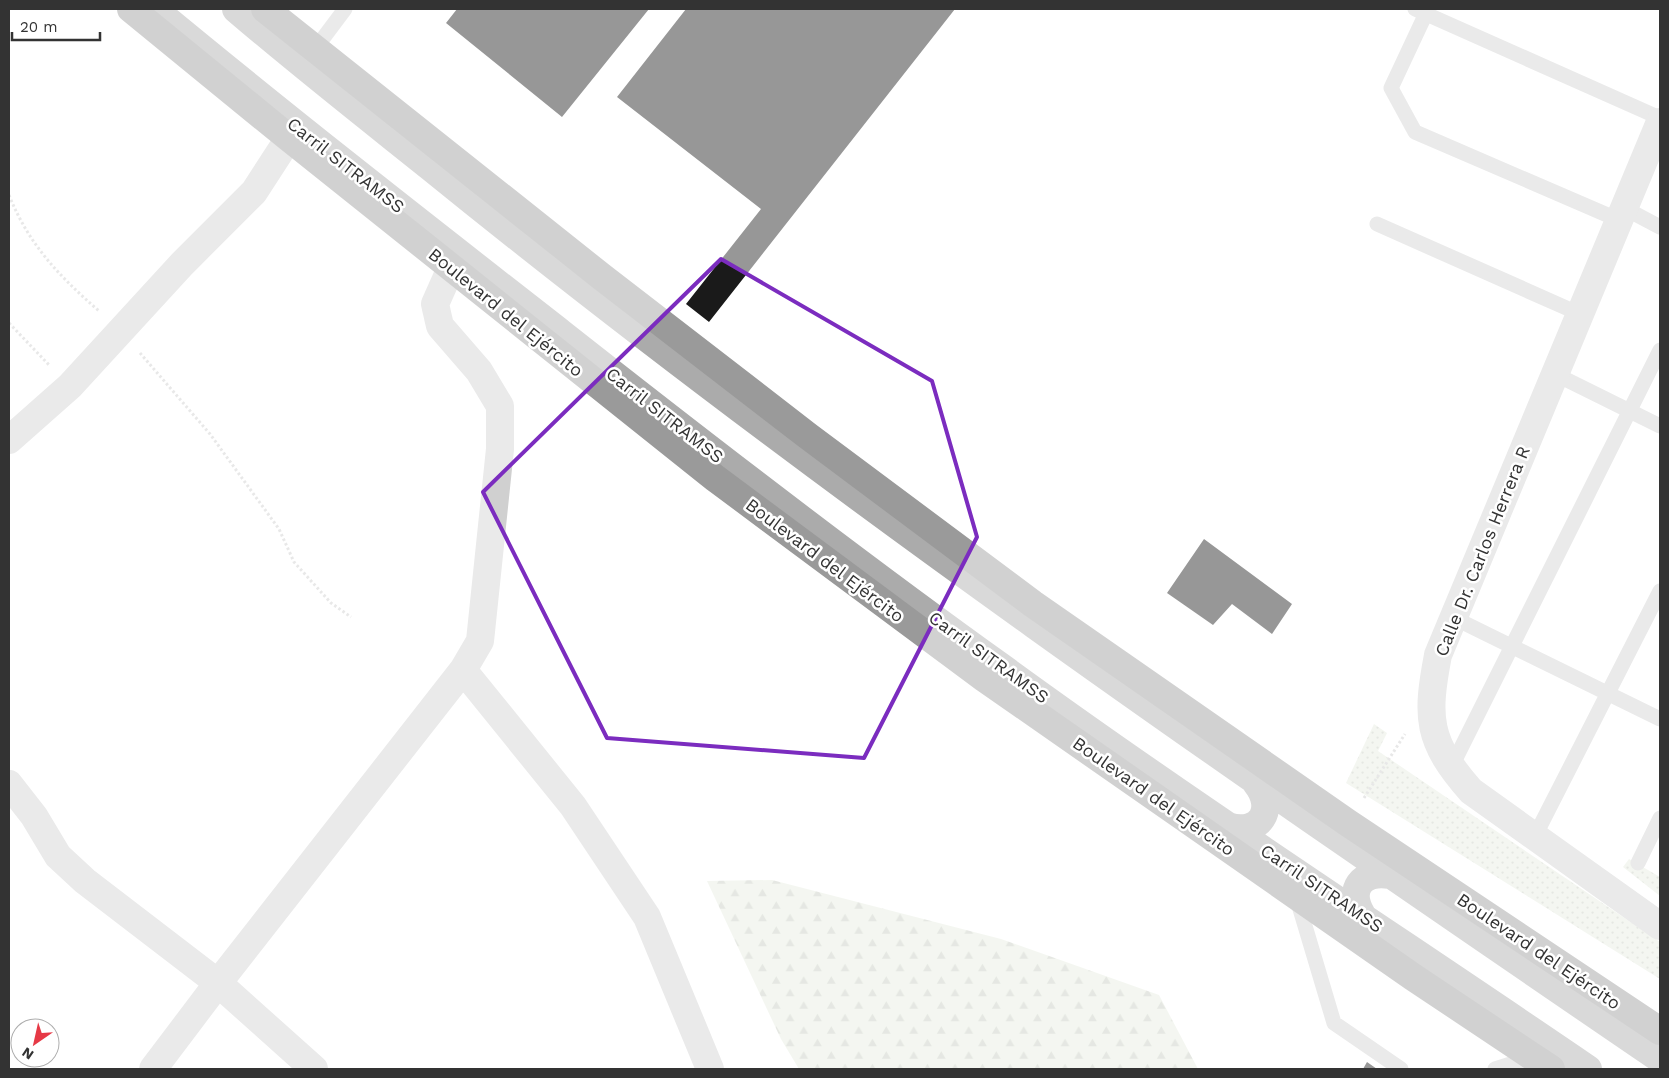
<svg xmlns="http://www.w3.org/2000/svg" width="1669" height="1078" font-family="'Work Sans',sans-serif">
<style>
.grass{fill:url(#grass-dots)}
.forest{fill:url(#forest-firs)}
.building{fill:#1a1a1a}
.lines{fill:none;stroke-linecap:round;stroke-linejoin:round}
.path{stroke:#cdcdcd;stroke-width:3;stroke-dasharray:2.5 2.5;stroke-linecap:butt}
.lane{stroke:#d0d0d0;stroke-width:15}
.street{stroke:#d0d0d0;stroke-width:28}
.primary{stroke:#ababab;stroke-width:28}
.highway{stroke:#9a9a9a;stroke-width:28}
.marked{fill:none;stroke:#7b2cbf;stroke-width:4;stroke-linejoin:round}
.labels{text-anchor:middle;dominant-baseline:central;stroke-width:5;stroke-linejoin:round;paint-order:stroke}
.street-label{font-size:18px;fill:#333;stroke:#fff}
</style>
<defs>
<pattern id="grass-dots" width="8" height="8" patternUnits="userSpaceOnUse" patternTransform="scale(1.25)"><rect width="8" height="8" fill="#e6ecdf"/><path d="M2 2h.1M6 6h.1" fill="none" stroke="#c6cbc0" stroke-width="1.8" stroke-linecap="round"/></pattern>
<pattern id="forest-firs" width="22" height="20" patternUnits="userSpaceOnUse" patternTransform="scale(1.25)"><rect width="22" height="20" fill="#e6ecdf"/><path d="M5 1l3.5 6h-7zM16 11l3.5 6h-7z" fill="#c6cbc0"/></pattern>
</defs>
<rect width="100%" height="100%" fill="#fff"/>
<path class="grass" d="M1374 724 1387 733 1378 751 1660 942V979L1346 783Z
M1629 859 1660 877V896L1623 867Z"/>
<path class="forest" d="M772 880 1001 939 1159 995 1198 1069H799L781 1039 707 881Z"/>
<path class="building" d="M457 9H649L562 117 446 23Z
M686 9H955L709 322 686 304 761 209 617 97Z
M1204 539 1292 604 1272 634 1232 604 1213 625 1167 593Z
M1367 1062 1377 1069H1363Z"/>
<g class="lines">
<path class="path" d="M9 195C29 245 59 276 99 311
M9 323 50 366
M140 353 210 434 279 529 294 562 331 603 351 617
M1364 798 1405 734"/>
<path class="lane" d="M1415 9 1660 118
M1428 9 1391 88 1415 132 1619 220
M315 49 345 9
M1624 208 1660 227
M1377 224 1580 314
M1555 374 1660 426
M1454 618 1660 719
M1451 768 1660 350
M1535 836 1660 591
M1638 863 1660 818
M1297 899 1334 1023 1401 1069
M1495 1069 1533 1057"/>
<path class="street" d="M1660 122 1438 655C1426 718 1427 741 1471 791L1660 926
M9 440 70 386 182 264 254 192 289 138
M463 670 573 806 647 917 710 1069
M9 784 34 816 58 856 85 881 218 983 314 1069
M153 1069 218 983 463 670 480 641 500 449V406L479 371 440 326 435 304 451 268"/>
<path class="primary" d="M154 9C288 120 424 226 561 333 707 448 853 561 1004 669 1195 808 1393 936 1588 1069
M236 9C299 63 364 114 429 166 823 486 1241 773 1660 1059
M1228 826C1260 836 1277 809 1256 783
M1362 915C1347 890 1361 870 1390 875"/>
<path class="highway" d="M131 9 289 138 715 478 984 678 1413 977 1551 1069
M265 9 602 277 808 436 1033 604 1348 823 1660 1031"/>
</g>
<path d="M0 0H1669V1078H0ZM721 259 932 381 977 537 864 758 607 738 483 492Z" fill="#fff" fill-opacity=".55" fill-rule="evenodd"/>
<path class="marked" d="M721 259 932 381 977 537 864 758 607 738 483 492Z"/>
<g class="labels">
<g class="street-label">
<text transform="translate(346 165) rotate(38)">Carril SITRAMSS</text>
<text transform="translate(506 312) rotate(39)">Boulevard del Ejército</text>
<text transform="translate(665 415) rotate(38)">Carril SITRAMSS</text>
<text transform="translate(1482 551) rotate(-68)">Calle Dr. Carlos Herrera R</text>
<text transform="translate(825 560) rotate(37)">Boulevard del Ejército</text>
<text transform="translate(989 657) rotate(36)">Carril SITRAMSS</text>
<text transform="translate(1154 796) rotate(35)">Boulevard del Ejército</text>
<text transform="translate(1322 888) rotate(34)">Carril SITRAMSS</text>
<text transform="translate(1539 951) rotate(34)">Boulevard del Ejército</text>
</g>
</g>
<rect width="1669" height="1078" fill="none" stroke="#333333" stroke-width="20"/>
<g transform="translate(35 1043) rotate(214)"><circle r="24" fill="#ffffff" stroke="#adadad"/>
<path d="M0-4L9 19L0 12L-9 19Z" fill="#e63946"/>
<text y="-8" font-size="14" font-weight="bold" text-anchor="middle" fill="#333333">N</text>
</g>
<path d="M12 32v8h88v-8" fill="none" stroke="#333333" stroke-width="2.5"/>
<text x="20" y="32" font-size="15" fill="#333333" stroke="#ffffff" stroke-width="4" paint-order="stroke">20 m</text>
</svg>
